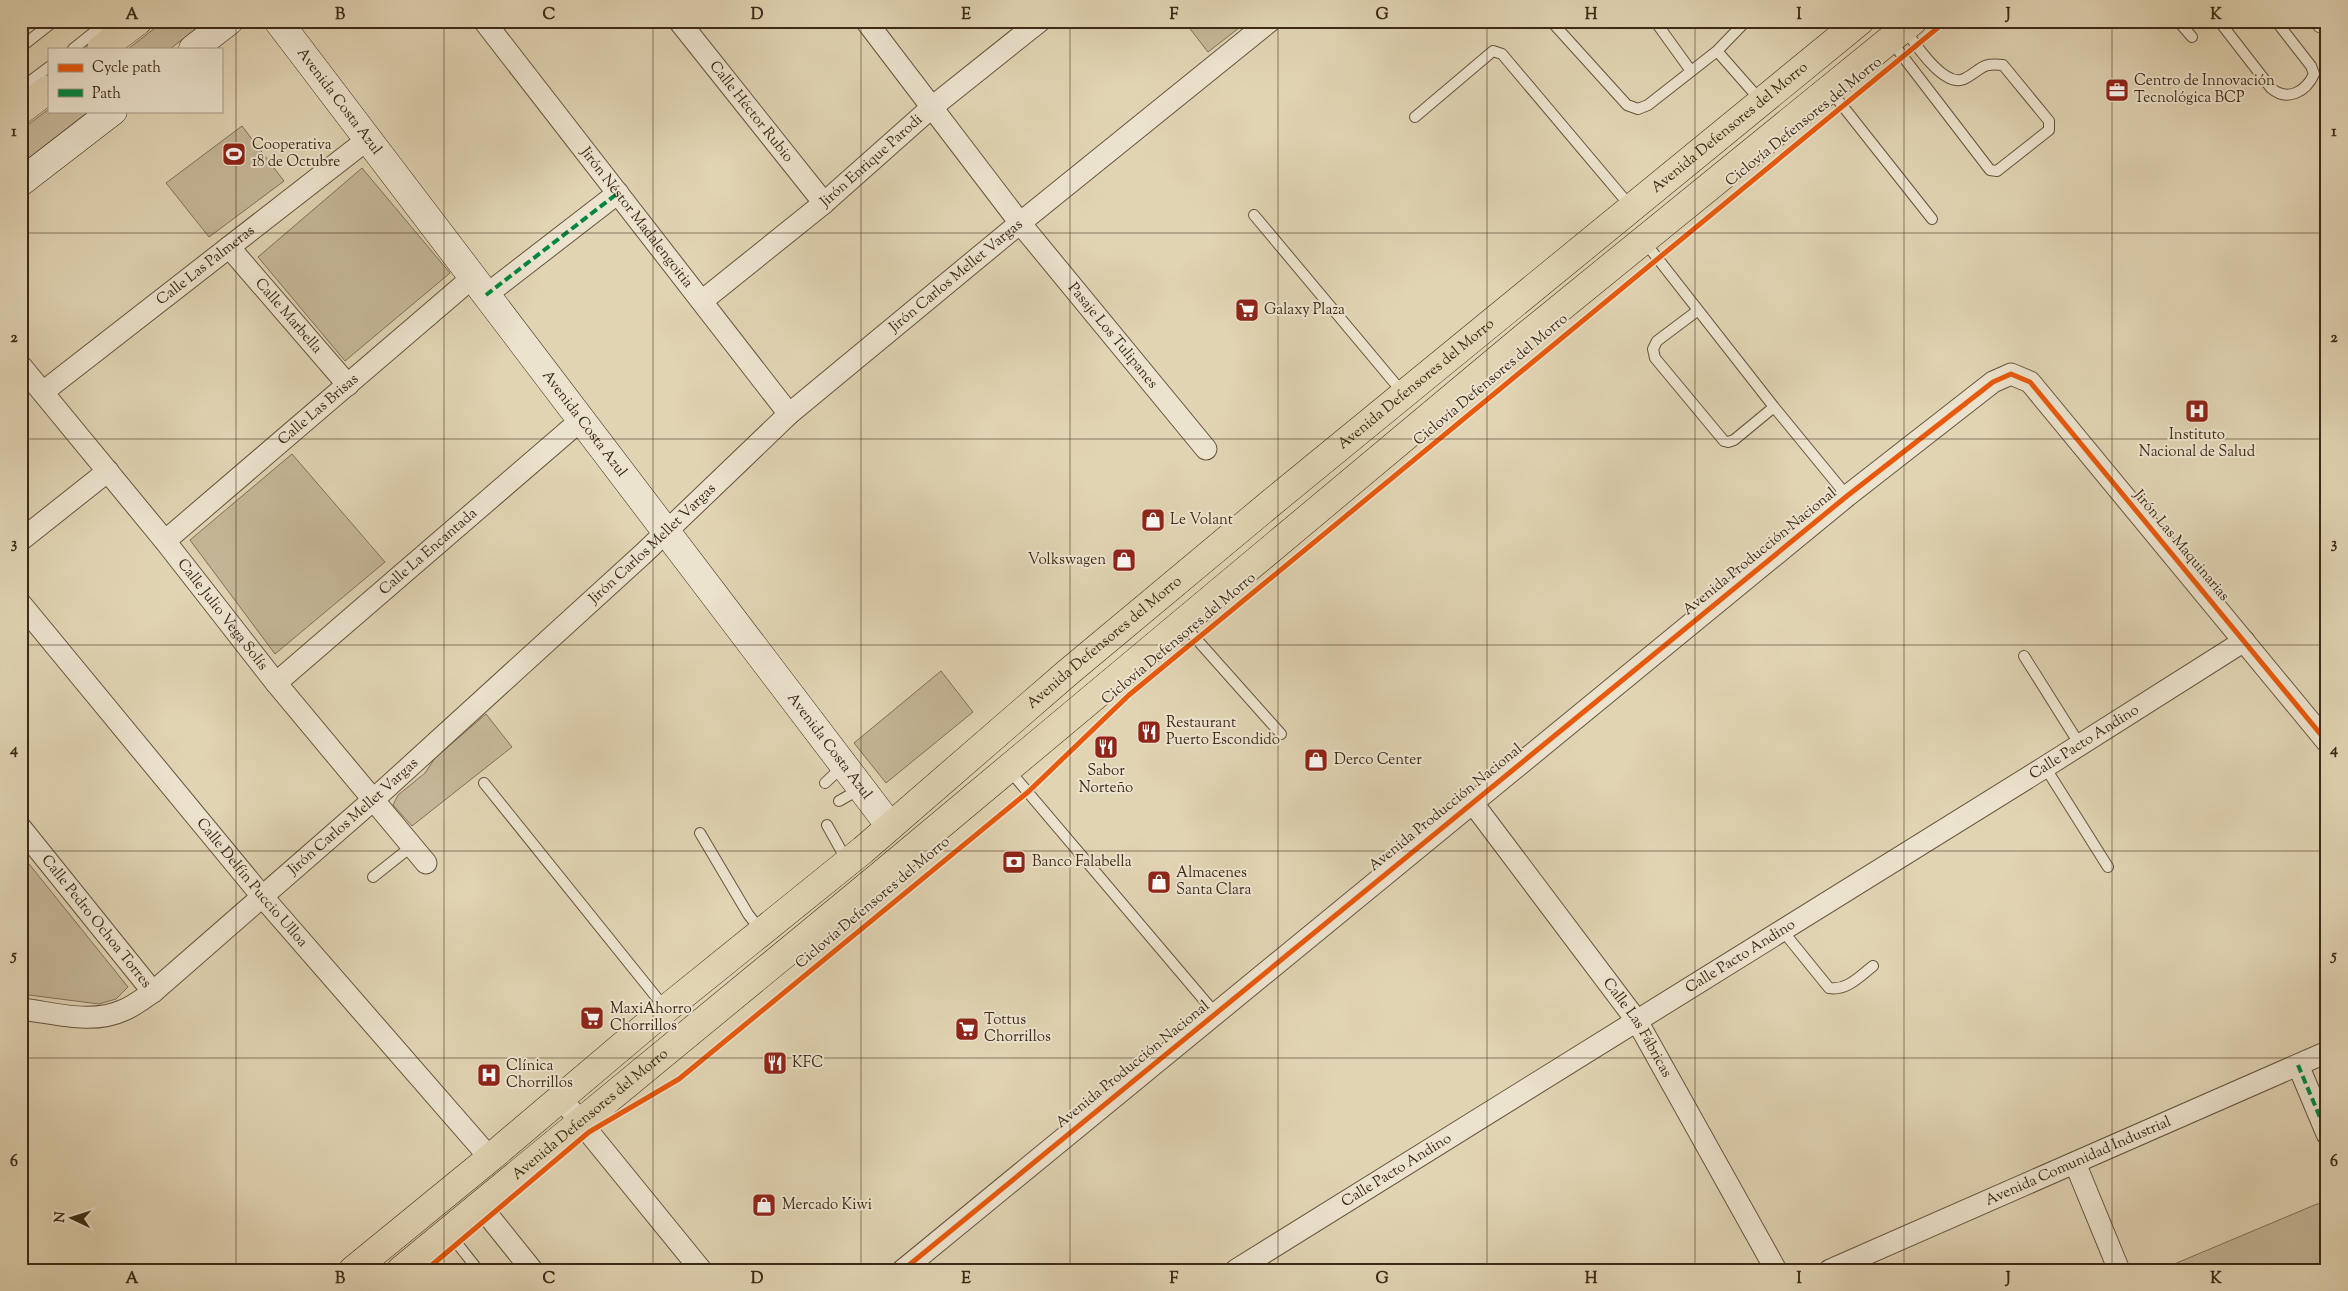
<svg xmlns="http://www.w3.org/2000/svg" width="2348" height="1291" font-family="'Sorts Mill Goudy',serif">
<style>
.green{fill:#c5b798;stroke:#827058}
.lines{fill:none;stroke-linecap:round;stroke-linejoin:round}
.lane-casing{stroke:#67543e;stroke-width:12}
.street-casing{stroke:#67543e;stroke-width:23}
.secondary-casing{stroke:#3e2a17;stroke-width:29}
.primary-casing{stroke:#3e2a17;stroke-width:29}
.lane{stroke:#ece3ce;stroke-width:10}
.street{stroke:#ece3ce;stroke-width:21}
.secondary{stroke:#ece3ce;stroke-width:28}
.primary{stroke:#e1d4b3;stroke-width:28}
.quiet{stroke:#00873e;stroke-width:4;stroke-dasharray:8 4;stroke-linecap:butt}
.cycleway-casing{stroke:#ece3ce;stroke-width:8}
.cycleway{stroke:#e8590c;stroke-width:5}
.grid{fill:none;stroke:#3e2a17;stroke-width:1;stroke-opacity:0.55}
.labels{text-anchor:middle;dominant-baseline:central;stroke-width:4;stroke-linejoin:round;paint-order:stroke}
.poi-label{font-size:15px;fill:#3e2a17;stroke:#ece3ce;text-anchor:start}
.street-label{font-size:15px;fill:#3e2a17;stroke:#ece3ce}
.neatline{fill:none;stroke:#3e2a17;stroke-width:2}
.grid-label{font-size:16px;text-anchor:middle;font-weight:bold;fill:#3e2a17}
</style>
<rect width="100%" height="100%" fill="#e1d4b3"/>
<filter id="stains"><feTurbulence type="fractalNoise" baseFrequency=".004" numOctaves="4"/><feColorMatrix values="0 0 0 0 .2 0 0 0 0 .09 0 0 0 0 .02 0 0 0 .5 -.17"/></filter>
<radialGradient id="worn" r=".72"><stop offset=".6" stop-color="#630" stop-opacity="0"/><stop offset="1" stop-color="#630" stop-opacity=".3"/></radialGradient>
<path class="green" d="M164 21H206L170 49H128Z
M1184 21H1248L1208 52Z
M49 109V111H89L21 164V130Z
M242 126 284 181 209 237 166 183Z
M362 168 450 273 345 361 258 257Z
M292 454 385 562 275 654 190 540Z
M941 671 973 712 886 783 854 743Z
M486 714 512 747 412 826 393 805 398 795 425 773 435 758Z
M21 854 128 987 116 999 99 1004 21 994Z
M2327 1203V1270H2160L2317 1204Z"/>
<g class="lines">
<g class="lane-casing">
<path id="lane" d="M1551 21 1627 105 1638 109 1648 105 1717 51 1761 101
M1655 21 1691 71
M2178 21 2192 37
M2219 21 2271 88C2287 102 2306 92 2314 74L2311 66 2276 21
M2314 21 2319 27 2327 30
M1891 41 1990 170 1997 171 2049 130V121L2003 65C1980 62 1981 71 1964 79 1943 88 1914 42 1904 28
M21 47 54 21
M73 49 108 21
M1717 51 1746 21
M21 88 49 67
M1830 90 1932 219
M1415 117 1493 51 1502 54 1631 207
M1254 215 1403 393
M1644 241 1774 407 1847 496
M1697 311 1657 341 1653 349 1655 358 1724 441 1728 442 1734 440 1774 407
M1183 624 1281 734
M2024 656 2080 745
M2045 767 2108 867
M1009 770 1215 1013
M484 783 665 1008
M825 783 843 766
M839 801 860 789
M827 825 847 861
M700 833 748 914 761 931
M373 877 412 846
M1782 930 1829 988C1847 991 1860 976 1873 966
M449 1233 478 1270"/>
</g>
<g class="street-casing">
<g id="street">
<path id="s1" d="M484 21 789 414"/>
<path id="s2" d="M679 21 824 203"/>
<path id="s3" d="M866 21 1020 223 1206 449"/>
<path id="s4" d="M229 247 348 385"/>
<path d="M486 295 618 193"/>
<path id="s5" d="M702 301 824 203 931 108 1040 21"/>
<path id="s6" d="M21 366 165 541 276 683 426 863"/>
<path id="s7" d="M43 392 368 139"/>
<path d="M21 540 108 471"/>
<path id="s8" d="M165 541 473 277"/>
<path id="s9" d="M21 604 261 895 490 1158"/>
<path id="s10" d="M276 683 581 420"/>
<path id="s11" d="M1472 802 1637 1021 1776 1270"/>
<path id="s12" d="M21 828 153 992"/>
<path id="s13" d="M21 1009C55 1013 92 1025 124 1010 134 1006 144 998 153 992L373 800 644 553 789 414 1020 223 1270 21"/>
<path d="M2298 1065 2327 1134"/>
<path d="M561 1098 701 1270"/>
<path d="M2075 1163 2119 1270"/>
<path d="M479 1204 532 1270"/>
<path d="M903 1270 1847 496 1993 382 2011 374 2030 382 2327 742"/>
<path id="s14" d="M1236 1270 2045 767 2244 641"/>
<path id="s15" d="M1830 1270 2327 1052"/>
</g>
</g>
<g class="secondary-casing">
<g id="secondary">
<path id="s16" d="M278 21 890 826"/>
<path d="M193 49 229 21"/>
<path d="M21 182 113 111"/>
</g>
</g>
<g class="primary-casing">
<g id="primary">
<path d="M101 49 138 21"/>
<path d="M21 110 49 89"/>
<path id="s17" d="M353 1270 490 1158 666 1009 863 850 1066 674 1271 503 1860 21"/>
<path id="s18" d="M401 1270 882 874 1527 335 1913 21"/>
</g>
</g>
<use href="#lane" class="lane"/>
<use href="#street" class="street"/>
<use href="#secondary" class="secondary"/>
<use href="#primary" class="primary"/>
<path class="quiet" d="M486 295 618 193
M2298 1065 2327 1134"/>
<g class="cycleway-casing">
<path id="cycleway" d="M426 1270 589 1132 679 1079 1028 792 1129 695 1946 21
M903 1270 1847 496 1993 382 2011 374 2030 382 2327 742"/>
</g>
<use href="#cycleway" class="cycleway"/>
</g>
<path class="grid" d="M236 21V1270M444 21V1270M653 21V1270M861 21V1270M1070 21V1270M1278 21V1270M1487 21V1270M1695 21V1270M1904 21V1270M2112 21V1270M21 233H2327M21 439H2327M21 645H2327M21 851H2327M21 1058H2327"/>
<defs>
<g id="office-square" transform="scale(1.25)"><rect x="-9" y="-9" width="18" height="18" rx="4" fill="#8f2418" stroke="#ece3ce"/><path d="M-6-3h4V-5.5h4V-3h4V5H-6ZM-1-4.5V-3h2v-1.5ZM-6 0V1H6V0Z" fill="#fff"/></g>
<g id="stadium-square" transform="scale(1.25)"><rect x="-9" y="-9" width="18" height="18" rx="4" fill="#8f2418" stroke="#ece3ce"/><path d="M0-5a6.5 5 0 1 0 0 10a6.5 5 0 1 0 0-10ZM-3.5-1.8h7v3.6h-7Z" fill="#fff"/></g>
<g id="supermarket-square" transform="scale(1.25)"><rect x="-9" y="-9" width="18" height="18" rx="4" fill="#8f2418" stroke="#ece3ce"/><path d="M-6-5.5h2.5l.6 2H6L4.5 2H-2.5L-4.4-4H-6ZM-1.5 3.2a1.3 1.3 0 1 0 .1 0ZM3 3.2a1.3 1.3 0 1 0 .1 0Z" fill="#fff"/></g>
<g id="hospital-square" transform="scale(1.25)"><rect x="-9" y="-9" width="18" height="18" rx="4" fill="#8f2418" stroke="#ece3ce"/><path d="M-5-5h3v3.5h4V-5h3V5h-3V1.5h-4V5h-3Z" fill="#fff"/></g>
<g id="shop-square" transform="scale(1.25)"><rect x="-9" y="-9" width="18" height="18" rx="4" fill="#8f2418" stroke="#ece3ce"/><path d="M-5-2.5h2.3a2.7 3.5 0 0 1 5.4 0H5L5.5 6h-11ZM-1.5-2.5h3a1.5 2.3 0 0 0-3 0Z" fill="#fff"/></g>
<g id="restaurant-square" transform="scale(1.25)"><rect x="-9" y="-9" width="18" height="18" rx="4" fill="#8f2418" stroke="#ece3ce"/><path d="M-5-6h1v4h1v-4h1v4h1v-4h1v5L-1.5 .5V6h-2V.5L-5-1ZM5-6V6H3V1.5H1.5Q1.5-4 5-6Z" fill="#fff"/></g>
<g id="bank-square" transform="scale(1.25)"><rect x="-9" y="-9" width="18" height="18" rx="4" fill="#8f2418" stroke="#ece3ce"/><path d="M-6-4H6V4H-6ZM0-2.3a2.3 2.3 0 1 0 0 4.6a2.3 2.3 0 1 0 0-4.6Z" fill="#fff"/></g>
</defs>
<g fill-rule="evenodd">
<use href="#office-square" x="2117" y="90"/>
<use href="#stadium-square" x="234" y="154"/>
<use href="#supermarket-square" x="1247" y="310"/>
<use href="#hospital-square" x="2197" y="411"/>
<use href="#shop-square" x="1153" y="520"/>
<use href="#shop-square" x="1124" y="560"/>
<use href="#restaurant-square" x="1149" y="732"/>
<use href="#restaurant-square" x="1106" y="747"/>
<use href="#shop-square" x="1316" y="760"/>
<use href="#bank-square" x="1014" y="862"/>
<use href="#shop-square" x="1159" y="882"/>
<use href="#supermarket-square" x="592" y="1018"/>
<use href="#supermarket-square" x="967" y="1029"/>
<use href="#restaurant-square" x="775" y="1063"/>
<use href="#hospital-square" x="489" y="1075"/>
<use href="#shop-square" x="764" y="1205"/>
</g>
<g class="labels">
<g class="poi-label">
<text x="2134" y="81">Centro de Innovación<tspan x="2134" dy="17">Tecnológica BCP</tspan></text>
<text x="252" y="145">Cooperativa<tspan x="252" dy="17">18 de Octubre</tspan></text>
<text x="1264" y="310">Galaxy Plaza</text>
<text x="2197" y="435" text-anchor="middle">Instituto<tspan x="2197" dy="17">Nacional de Salud</tspan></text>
<text x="1170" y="520">Le Volant</text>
<text x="1106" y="560" text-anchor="end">Volkswagen</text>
<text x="1166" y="723">Restaurant<tspan x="1166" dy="17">Puerto Escondido</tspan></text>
<text x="1334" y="760">Derco Center</text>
<text x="1106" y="771" text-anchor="middle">Sabor<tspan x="1106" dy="17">Norteño</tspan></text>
<text x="1032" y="862">Banco Falabella</text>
<text x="1176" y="873">Almacenes<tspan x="1176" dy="17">Santa Clara</tspan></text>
<text x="610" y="1009">MaxiAhorro<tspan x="610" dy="17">Chorrillos</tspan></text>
<text x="984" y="1020">Tottus<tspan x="984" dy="17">Chorrillos</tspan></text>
<text x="792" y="1063">KFC</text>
<text x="506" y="1066">Clínica<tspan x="506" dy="17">Chorrillos</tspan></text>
<text x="782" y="1205">Mercado Kiwi</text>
</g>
<g class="street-label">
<text stroke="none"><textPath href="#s16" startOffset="101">Avenida Costa Azul</textPath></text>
<text stroke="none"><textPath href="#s2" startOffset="116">Calle Héctor Rubio</textPath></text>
<text transform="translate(1804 122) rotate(-39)">Ciclovía Defensores del Morro</text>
<text stroke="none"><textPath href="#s17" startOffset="1789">Avenida Defensores del Morro</textPath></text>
<text stroke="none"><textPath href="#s5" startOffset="220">Jirón Enrique Parodi</textPath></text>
<text stroke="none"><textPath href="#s1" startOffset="249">Jirón Néstor Madalengoitia</textPath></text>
<text stroke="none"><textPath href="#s7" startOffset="206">Calle Las Palmeras</textPath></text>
<text stroke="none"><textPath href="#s13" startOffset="1215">Jirón Carlos Mellet Vargas</textPath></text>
<text stroke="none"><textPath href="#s4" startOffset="91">Calle Marbella</textPath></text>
<text stroke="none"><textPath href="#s3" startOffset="400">Pasaje Los Tulipanes</textPath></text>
<text transform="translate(1491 380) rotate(-40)">Ciclovía Defensores del Morro</text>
<text stroke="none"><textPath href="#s17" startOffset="1384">Avenida Defensores del Morro</textPath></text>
<text stroke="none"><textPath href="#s8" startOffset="202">Calle Las Brisas</textPath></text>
<text stroke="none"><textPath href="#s16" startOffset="506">Avenida Costa Azul</textPath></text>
<text stroke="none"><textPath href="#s13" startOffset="810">Jirón Carlos Mellet Vargas</textPath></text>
<text transform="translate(2181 546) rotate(50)">Jirón Las Maquinarias</text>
<text stroke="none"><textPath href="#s10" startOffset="201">Calle La Encantada</textPath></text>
<text transform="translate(1760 552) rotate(-39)">Avenida Producción Nacional</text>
<text stroke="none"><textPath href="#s6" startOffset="320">Calle Julio Vega Solís</textPath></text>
<text transform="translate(1179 639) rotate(-40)">Ciclovía Defensores del Morro</text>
<text stroke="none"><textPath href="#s17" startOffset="979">Avenida Defensores del Morro</textPath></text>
<text stroke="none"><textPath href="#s14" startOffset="999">Calle Pacto Andino</textPath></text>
<text stroke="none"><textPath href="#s16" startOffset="911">Avenida Costa Azul</textPath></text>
<text transform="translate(1446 808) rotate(-39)">Avenida Producción Nacional</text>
<text stroke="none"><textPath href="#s13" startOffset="405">Jirón Carlos Mellet Vargas</textPath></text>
<text stroke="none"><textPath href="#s9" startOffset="362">Calle Delfín Puccio Ulloa</textPath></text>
<text transform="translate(873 903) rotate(-40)">Ciclovía Defensores del Morro</text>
<text stroke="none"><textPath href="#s12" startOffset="120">Calle Pedro Ochoa Torres</textPath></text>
<text stroke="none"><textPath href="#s14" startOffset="594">Calle Pacto Andino</textPath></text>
<text stroke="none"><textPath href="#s11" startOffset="280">Calle Las Fábricas</textPath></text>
<text transform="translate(1133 1065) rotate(-39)">Avenida Producción Nacional</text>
<text stroke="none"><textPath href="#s18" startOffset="245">Avenida Defensores del Morro</textPath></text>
<text stroke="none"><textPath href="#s15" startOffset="271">Avenida Comunidad Industrial</textPath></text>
<text stroke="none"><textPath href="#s14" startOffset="189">Calle Pacto Andino</textPath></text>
</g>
</g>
<rect width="2348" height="1291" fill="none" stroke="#e1d4b3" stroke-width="55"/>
<rect x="48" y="48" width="175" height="65" fill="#ece3ce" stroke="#a69985"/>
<rect x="58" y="64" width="25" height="8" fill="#e8590c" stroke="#a69985"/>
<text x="92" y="72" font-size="15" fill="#3e2a17">Cycle path</text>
<rect x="58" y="89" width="25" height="8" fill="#00873e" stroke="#a69985"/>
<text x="92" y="98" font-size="15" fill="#3e2a17">Path</text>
<g transform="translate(72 1218) rotate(274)" stroke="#ece3ce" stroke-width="4" paint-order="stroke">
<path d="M0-4L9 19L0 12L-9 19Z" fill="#3e2a17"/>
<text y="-8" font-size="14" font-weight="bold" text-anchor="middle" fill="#3e2a17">N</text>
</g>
<rect x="28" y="28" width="2292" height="1236" class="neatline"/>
<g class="grid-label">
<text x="132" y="19">A</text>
<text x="340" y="19">B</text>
<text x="549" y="19">C</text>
<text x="757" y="19">D</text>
<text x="966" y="19">E</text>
<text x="1174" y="19">F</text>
<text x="1382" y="19">G</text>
<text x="1591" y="19">H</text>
<text x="1799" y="19">I</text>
<text x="2008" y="19">J</text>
<text x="2216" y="19">K</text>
<text x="14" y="136">1</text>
<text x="2334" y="136">1</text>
<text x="14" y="342">2</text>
<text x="2334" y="342">2</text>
<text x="14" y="548">3</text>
<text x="2334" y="548">3</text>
<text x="14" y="754">4</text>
<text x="2334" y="754">4</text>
<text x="14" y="960">5</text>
<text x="2334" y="960">5</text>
<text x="14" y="1166">6</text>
<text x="2334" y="1166">6</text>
<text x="132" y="1283">A</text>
<text x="340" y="1283">B</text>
<text x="549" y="1283">C</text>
<text x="757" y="1283">D</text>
<text x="966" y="1283">E</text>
<text x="1174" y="1283">F</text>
<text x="1382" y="1283">G</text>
<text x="1591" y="1283">H</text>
<text x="1799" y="1283">I</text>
<text x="2008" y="1283">J</text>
<text x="2216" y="1283">K</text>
</g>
<rect width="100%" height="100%" filter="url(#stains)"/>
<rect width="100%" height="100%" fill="url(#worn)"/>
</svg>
